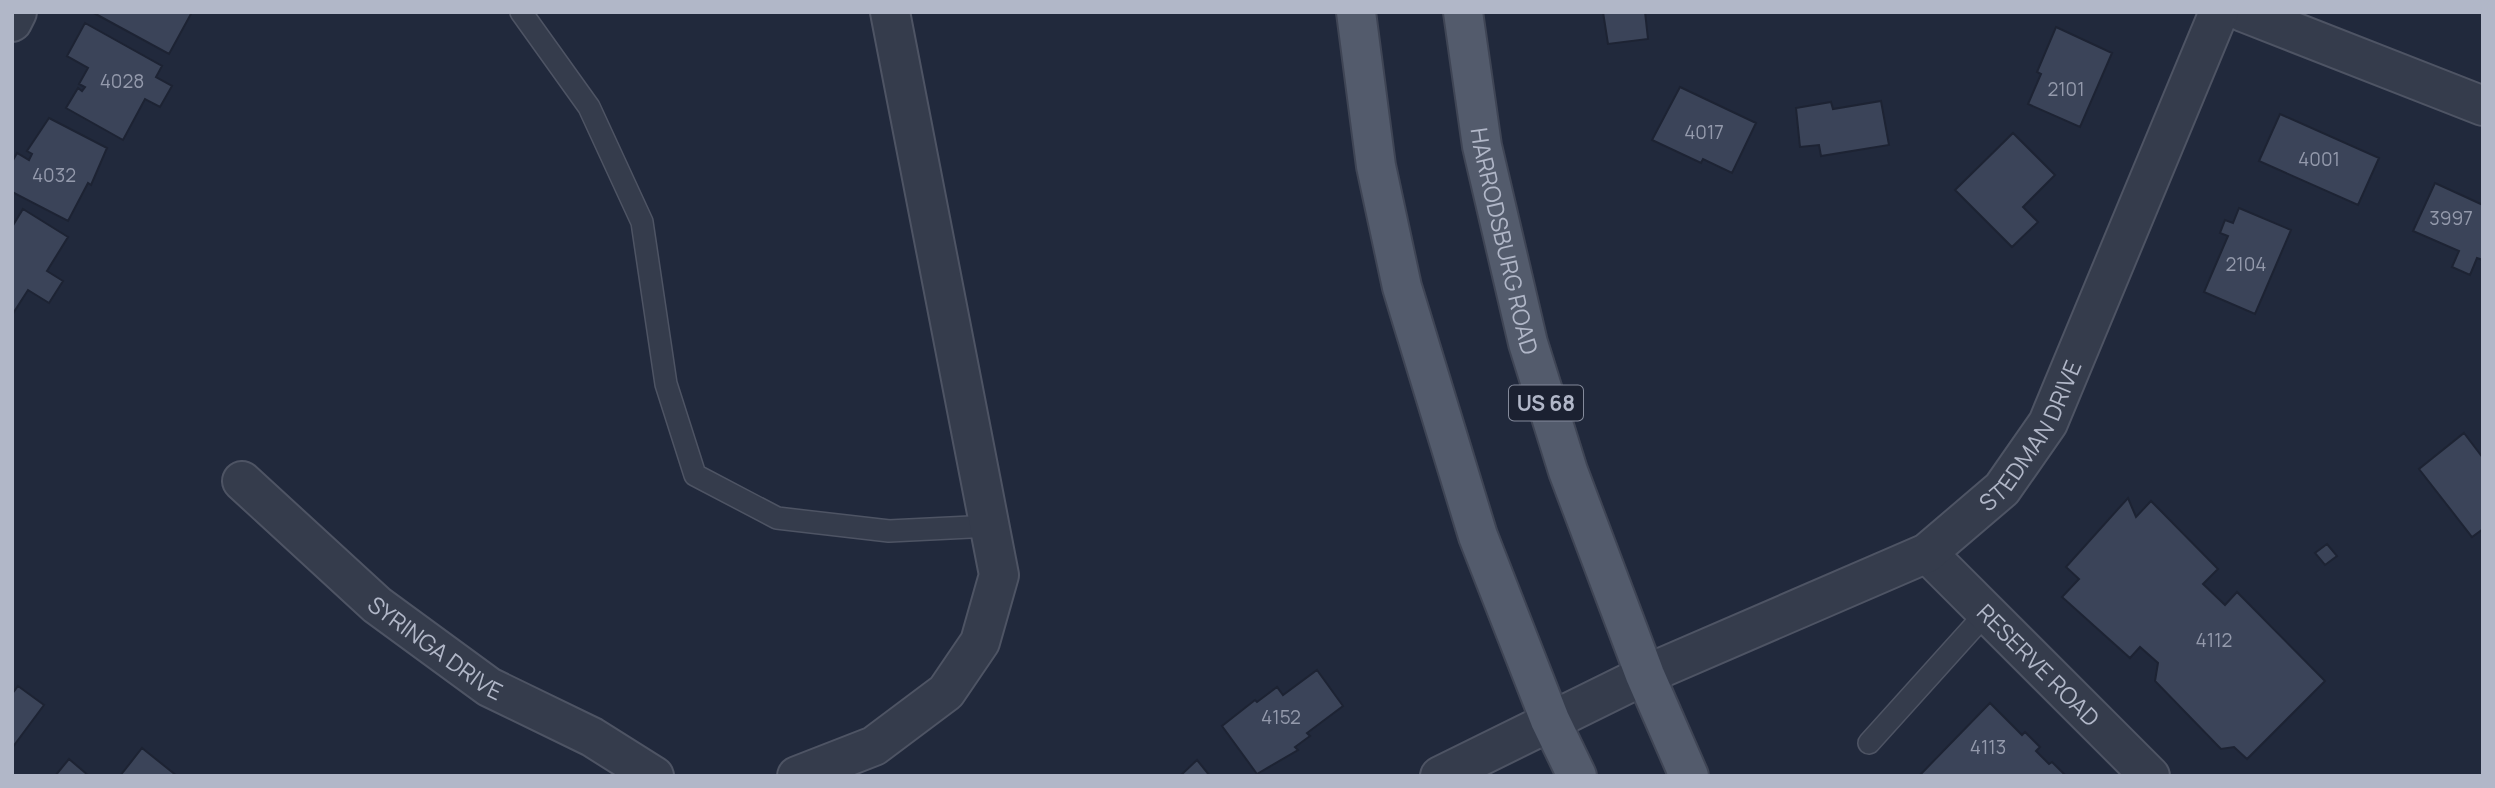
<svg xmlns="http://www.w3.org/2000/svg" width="2495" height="788" font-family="Manrope,sans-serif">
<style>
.building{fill:#3b4459;stroke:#1d2333;stroke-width:2}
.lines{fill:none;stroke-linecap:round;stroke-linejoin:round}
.service-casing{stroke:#4e5464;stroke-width:24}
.minor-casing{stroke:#4e5464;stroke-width:42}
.primary-casing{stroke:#3f4555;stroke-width:42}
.service{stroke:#353c4c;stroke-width:21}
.minor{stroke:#353c4c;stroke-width:38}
.primary{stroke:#535b6c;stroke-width:38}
.labels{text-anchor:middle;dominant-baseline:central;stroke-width:5;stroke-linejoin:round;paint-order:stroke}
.number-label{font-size:19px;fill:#949aac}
.shield{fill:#1b2131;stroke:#848a9b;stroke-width:2}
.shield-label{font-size:21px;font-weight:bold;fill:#b1b7c8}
.street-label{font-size:23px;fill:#b1b7c8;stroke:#1b2131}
</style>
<rect width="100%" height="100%" fill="#21293c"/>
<path class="building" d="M92 12H192L169 54Z
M1603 12H1645L1648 39 1608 44Z
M85 23 162 66 156 77 172 86 160 107 145 99 123 140 66 108 78 88 82 91 85 87 79 84 88 68 67 56Z
M2056 27 2112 53 2080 127 2028 104 2041 74 2037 72Z
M1680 87 1756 123 1732 173 1703 159 1701 163 1652 140Z
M1881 101 1889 145 1821 156 1819 145 1800 147 1796 108 1831 102 1833 109Z
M2280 114 2379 158 2358 205 2259 161Z
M49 118 107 148 91 185 88 183 68 221 12 192V162L17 153 29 160 32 154 27 151Z
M2013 133 2055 175 2023 207 2038 222 2012 247 1955 190Z
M2435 183 2483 205V260L2477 258 2470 275 2452 267 2459 251 2413 231Z
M2239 208 2291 230 2255 314 2204 292 2228 236 2220 233 2225 220 2233 223Z
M23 209 68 237 47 271 63 281 49 303 28 290 12 315V227Z
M2464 433 2483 458V529L2472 537 2419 469Z
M2128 498 2136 517 2151 501 2218 569 2203 584 2225 605 2237 592 2325 681 2247 759 2234 747 2221 749 2155 681 2158 663 2140 647 2130 658 2062 597 2079 579 2066 567Z
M2327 544 2337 556 2325 565 2315 553Z
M1317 670 1343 706 1307 733 1310 736 1295 747 1298 750 1257 774 1222 726 1255 700 1257 702 1277 687 1283 695Z
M18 686 44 705 12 748V694Z
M1990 703 2022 735 2025 732 2040 747 2036 751 2049 764 2052 762 2066 776H1919Z
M142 748 177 776H120Z
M69 759 89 776H55Z
M1197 760 1210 776H1180Z"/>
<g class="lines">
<g class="service-casing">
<path id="service" d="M521 12 589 107 642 222 666 384 695 475 777 518 889 531 991 526
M1869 743 1987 612"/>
</g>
<g class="minor-casing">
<g id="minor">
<path d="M2243 12 2483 106"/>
<path d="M12 22 17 12"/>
<path id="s1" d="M242 481 377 605 489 687 592 737 654 776"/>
<path id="s2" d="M1927 553 2150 776"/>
<path d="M797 776 874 746 946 692 980 642 999 575 890 12"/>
<path id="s3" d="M1440 776 1645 675 1927 553 2002 489 2048 423 2219 12"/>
</g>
</g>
<g class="primary-casing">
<g id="primary">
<path d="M1356 12 1376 166 1402 287 1478 536 1550 720 1577 776"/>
<path id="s4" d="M1463 12 1482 146 1528 343 1568 471 1645 675 1689 776"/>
</g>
</g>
<use href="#service" class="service"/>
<use href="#minor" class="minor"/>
<use href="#primary" class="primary"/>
</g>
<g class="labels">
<g class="number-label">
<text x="122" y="81">4028</text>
<text x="2066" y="89">2101</text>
<text x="1704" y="132">4017</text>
<text x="2319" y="159">4001</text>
<text x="54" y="175">4032</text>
<text x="2451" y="218">3997</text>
<text x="2246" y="264">2104</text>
<text x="2214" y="640">4112</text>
<text x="1281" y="717">4152</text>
<text x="1988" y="747">4113</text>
</g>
<rect class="shield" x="1509" y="385.5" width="74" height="35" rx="5"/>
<g class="shield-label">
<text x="1546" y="403">US 68</text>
</g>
<g class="street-label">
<text stroke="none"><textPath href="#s4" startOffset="233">HARRODSBURG ROAD</textPath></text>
<text stroke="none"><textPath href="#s3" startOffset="695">STEDMAN DRIVE</textPath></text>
<text stroke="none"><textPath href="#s1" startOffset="256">SYRINGA DRIVE</textPath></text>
<text stroke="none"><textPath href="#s2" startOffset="158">RESERVE ROAD</textPath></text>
</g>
</g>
<rect width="2495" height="788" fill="none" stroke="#b1b7c8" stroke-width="28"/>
</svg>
